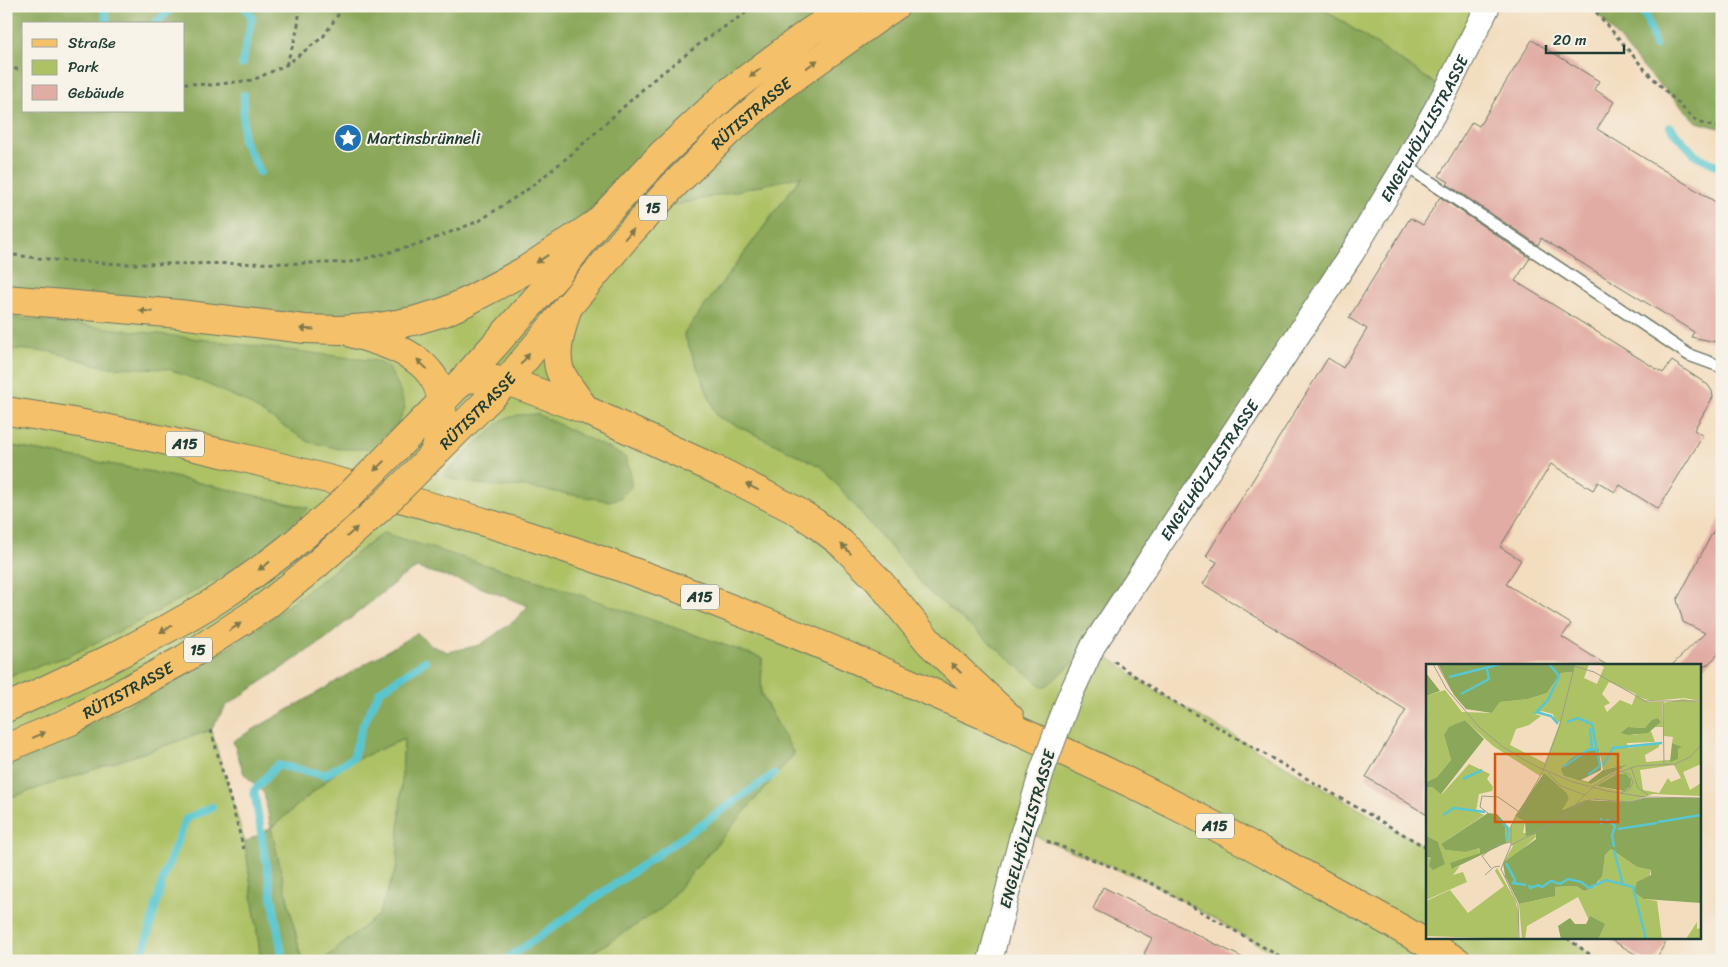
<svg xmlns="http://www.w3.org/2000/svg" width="1728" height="967" font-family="Sriracha,sans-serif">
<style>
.green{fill:#adc165;stroke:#667f4c}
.forest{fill:#8aa75a;stroke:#547247;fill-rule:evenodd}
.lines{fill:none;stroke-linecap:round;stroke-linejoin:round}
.stream{stroke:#59c6d0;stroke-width:8}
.building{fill:#e1aca3}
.service-casing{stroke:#697565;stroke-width:14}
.minor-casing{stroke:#697565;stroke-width:26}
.primary-casing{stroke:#697565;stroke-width:30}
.trunk-casing{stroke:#697565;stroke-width:30}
.path{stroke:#697565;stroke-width:3;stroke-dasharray:4 4;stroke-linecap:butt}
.service{stroke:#fff;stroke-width:11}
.minor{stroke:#fff;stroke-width:24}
.primary{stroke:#f4c16a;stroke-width:28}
.trunk{stroke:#f4c16a;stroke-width:28}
.minor-bridge-casing{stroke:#697565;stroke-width:26;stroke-linecap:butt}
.primary-bridge-casing{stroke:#697565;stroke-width:30;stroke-linecap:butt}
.minor-bridge{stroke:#fff;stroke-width:24}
.primary-bridge{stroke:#f4c16a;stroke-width:28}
.oneway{fill:#7f784c}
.labels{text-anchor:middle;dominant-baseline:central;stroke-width:4;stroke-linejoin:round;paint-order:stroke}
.shield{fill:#f7f3e8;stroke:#60746a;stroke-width:1}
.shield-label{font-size:15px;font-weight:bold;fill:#1f3d34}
.street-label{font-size:16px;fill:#1f3d34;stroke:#f7f3e8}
.poi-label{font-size:16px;fill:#1f3d34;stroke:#f7f3e8;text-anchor:start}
.inset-river{fill:none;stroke:#59c6d0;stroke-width:2.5}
.inset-road{fill:none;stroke:#9e9d87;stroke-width:1}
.view{fill:#d45610;fill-opacity:0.15;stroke:#d45610;stroke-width:2.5}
.inset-edge{fill:none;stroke:#1f3d34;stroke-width:2.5}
</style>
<rect width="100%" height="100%" fill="#f7f3e8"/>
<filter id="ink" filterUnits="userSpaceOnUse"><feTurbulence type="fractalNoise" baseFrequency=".02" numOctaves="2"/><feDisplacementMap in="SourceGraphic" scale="10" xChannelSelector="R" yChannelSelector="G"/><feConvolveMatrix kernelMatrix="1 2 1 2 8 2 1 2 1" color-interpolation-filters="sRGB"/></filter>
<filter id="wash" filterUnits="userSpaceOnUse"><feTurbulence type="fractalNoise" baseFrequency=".0096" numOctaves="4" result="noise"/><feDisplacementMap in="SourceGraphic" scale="20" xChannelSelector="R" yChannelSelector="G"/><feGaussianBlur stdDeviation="1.12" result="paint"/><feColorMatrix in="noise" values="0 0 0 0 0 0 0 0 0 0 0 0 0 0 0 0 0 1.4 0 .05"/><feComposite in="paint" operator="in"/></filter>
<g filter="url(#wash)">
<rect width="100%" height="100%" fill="#f3ddbf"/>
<path class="green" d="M1319 6H1488L1446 91Z
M802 175 684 334 717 416 822 467 927 590 1093 646 1157 692 1427 848V938H1567L1599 961H1288L1151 883 1023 831 990 961H579L661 909 794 754 761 694 762 658 383 533 248 636 172 683 90 725 6 760V677H11L309 508 152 472 6 445V299L597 223Z
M211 730 245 842 261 961H6V799Z
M404 739 397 867 378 915 322 961H302L271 828 346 764Z"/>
<path class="forest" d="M6 6H1319L1446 91 1093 646 1044 688 927 590 822 467 717 416 684 334 802 176 597 223 524 271 379 327 6 299ZM24 24H184V111H24Z
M1591 6H1722V129L1697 122 1647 72Z
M6 317 126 330 376 361 388 367 398 385 405 408 398 423 368 449H340L309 442 244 401 209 385 169 369 105 367 53 352 13 349 11 362 6 365Z
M537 414 612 450 625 457 630 470 631 487 620 498 609 501 520 486 500 487 459 481 443 475 502 420 518 415Z
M6 445 152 472 309 508 276 541 241 566 140 621 69 656 6 677Z
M383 533 548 584 762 658 761 694 794 754 661 909 579 961H322L378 915 397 867 404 739 346 764 271 828 302 961H261L245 842 271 828 264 793 244 774 233 741 300 703 417 633 432 646 448 652 480 645 514 621 528 606 472 584 417 568 403 576 325 639 226 706 211 730 6 799V760L90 725 172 683 248 636Z"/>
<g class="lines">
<path class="stream" d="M103 6 108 24
M1637 6 1646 16 1655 46
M154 24 175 6
M242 64 252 17 244 6
M244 95 243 140 260 172
M1670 127 1695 155 1722 168
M141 961 164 875 186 819 212 807
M283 961 254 791 277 765 325 775 353 758 362 727 380 691 425 661
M504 961 774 774"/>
</g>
<g id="blocks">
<path class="building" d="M1532 40 1599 81 1594 89 1614 102 1597 129 1722 206V343L1691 337 1694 332 1541 238 1538 245 1447 184 1449 182 1439 176 1472 122 1479 126Z
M1440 197 1530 258 1515 281 1663 373 1672 361 1708 385 1712 391 1713 397 1694 430 1703 436 1658 509 1620 485 1615 492 1598 482 1593 490 1551 464 1500 547 1521 560 1506 584 1571 624 1562 637 1608 666H1427V815L1366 777 1406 710 1203 584 1217 562 1206 556 1328 358 1343 368 1367 329 1349 318 1410 218 1423 225Z
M1722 515V651L1706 666H1671L1705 633 1683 622 1677 600Z
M1103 887 1249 961H1157L1144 954 1152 938 1093 909Z
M1608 938H1668L1655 961H1647Z"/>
</g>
</g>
<g filter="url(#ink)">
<use href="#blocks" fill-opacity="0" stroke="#697565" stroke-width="1"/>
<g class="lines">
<g class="service-casing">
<path id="service" d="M1405 165 1689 355 1722 367"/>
</g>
<g class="minor-casing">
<g id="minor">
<path id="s1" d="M1069 698 1093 646 1352 253 1405 165 1446 91 1488 6"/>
<path d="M990 961 1023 831 1028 818"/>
</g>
</g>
<g class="primary-casing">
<g id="primary">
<path d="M413 431 465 378 557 275 597 223 661 155 729 92 808 33 849 6"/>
<path id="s2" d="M432 456 506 382 626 237 674 185 728 132 783 85 895 6"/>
<path d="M6 708C76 676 144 644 210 604 238 587 264 567 290 547"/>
<path id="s3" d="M6 748 71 721 184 659 267 605 316 565"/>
</g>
</g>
<g class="trunk-casing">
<path id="trunk" d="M6 299 179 314 305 329 340 330 379 327 413 321 444 312 466 302 524 271 597 223
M568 306C563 325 553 351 560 371 566 385 577 397 586 410
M354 334C402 347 451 365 441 426 439 436 435 446 432 456
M465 378 496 380 515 384 586 410 723 473 795 510 815 523 841 543 878 580 930 643 1010 718
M6 411C89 423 170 441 252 460 346 483 440 507 532 537 661 579 788 629 912 684 1006 724 1099 766 1190 813 1280 860 1369 910 1457 961"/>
</g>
<path class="path" d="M1591 6 1647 72 1697 122 1722 129
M286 65C293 45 300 28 299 6
M6 68 24 70
M184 83 211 85 253 80 286 65 323 37 344 6
M6 254 55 260 122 264 330 263 350 262 372 257 420 244 479 221 528 189 573 153 653 80 706 39 756 6
M1114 661 1157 692 1427 848
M211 730 244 849
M1047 841 1151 883 1288 961
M1567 938 1599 961"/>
<use href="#service" class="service"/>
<use href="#minor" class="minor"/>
<use href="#primary" class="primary"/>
<use href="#trunk" class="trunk"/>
<g class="minor-bridge-casing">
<path id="minor-bridge" d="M1028 818 1042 771 1069 698"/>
</g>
<g class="primary-bridge-casing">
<path id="primary-bridge" d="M290 547 338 507 413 431
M316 565 380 508 432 456"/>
</g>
<use href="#minor-bridge" class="minor-bridge"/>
<use href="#primary-bridge" class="primary-bridge"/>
</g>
<defs><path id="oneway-solid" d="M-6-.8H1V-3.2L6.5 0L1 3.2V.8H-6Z" transform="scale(1.25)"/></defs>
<g class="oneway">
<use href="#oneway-solid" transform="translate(812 64) rotate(-36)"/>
<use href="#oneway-solid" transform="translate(755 73) rotate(143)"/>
<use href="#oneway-solid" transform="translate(629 234) rotate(-48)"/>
<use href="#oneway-solid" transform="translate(542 259) rotate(147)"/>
<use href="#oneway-solid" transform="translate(146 311) rotate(-175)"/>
<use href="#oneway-solid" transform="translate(307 329) rotate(-176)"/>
<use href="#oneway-solid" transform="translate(525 359) rotate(-51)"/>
<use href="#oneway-solid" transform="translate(422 364) rotate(-135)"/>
<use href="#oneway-solid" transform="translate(379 466) rotate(135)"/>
<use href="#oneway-solid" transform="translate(752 487) rotate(-153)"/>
<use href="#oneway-solid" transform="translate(352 532) rotate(-42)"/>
<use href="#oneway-solid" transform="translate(846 549) rotate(-136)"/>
<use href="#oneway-solid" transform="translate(264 566) rotate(144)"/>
<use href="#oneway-solid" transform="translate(235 627) rotate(-33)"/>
<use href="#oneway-solid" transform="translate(166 629) rotate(151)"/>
<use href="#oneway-solid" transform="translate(956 668) rotate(-136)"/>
<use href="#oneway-solid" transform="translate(39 735) rotate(-24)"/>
</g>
</g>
<defs>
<g id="sight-disc" transform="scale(1.4375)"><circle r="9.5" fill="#1f6fb2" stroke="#f7f3e8"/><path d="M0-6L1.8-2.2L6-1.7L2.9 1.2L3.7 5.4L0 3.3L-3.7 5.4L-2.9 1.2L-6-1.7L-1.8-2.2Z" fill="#fff"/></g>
</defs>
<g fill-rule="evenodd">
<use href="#sight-disc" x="348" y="138"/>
</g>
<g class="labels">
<g class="shield">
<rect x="639" y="195.5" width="28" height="25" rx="4"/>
<rect x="166" y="431.5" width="38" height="25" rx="4"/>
<rect x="681" y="584.5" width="38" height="25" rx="4"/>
<rect x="184" y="637.5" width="28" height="25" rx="4"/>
<rect x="1196" y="813.5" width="38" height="25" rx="4"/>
</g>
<g class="shield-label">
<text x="653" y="208">15</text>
<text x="185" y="444">A15</text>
<text x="700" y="597">A15</text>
<text x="198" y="650">15</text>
<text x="1215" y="826">A15</text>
</g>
<g class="street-label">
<text stroke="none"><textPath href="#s2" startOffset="469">RÜTISTRASSE</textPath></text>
<text stroke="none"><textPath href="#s1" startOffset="672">ENGELHÖLZLISTRASSE</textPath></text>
<text stroke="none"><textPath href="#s2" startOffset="64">RÜTISTRASSE</textPath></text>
<text stroke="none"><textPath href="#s1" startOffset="268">ENGELHÖLZLISTRASSE</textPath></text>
<text stroke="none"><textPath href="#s3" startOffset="135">RÜTISTRASSE</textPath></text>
<text transform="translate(1027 829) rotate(-74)">ENGELHÖLZLISTRASSE</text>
</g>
<g class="poi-label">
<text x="367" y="138">Martinsbrünneli</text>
</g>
</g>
<g transform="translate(1426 664)">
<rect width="275" height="275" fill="#f3ddbf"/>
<path d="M149 0H163L158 14 171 20 178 3 172 0H275V37L258 34 225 37 212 33 223 38H236L237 63H229L235 58 232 54 219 64 202 63 194 69 209 71 225 67 229 78 201 79 202 84 233 80V83L219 91 220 98 252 95V85L255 83 246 79 247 73 238 72 237 39 257 35 275 38V100L257 108 264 126 275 119V132L227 130 204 138 165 135 135 146 143 135 141 129 118 110 114 112 67 82 39 56 23 64 18 71 25 96 11 113 0 118V32L19 26 36 48 66 49 74 38 102 35 121 29 135 9 147 8ZM183 18 210 30 206 41 194 36 181 48 178 42 184 39 176 30ZM116 47 127 50 129 58H134L119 99 84 81 90 65 103 61 115 52 109 50ZM165 84 173 85 177 106 203 100 165 120 138 112 136 105 145 94ZM248 101 255 114 245 118 242 114 233 129 217 126 214 106ZM191 110 204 113 202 125 194 127 170 122ZM43 100 64 110 61 115 67 123 66 127 53 130 50 147 58 151 15 180 19 186 39 188 52 183 54 189 26 205 34 202 27 211 37 208 41 218 0 236V193L18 199 13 181 0 172V124L6 123 16 130ZM89 152 99 158 97 169 109 168 110 173 80 200 77 199 87 182 84 178 80 179 79 159 84 164ZM185 185 211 203 225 206 218 235 231 237 236 275H172L152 233 101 262 99 275H96L93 240 125 233 129 223 150 222 158 227 167 224 172 221 179 191ZM71 204 89 236 93 251 92 275 0 272V237L24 226 42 249 78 222 69 207ZM271 258V265L275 264V275H260Z" fill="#adc165" fill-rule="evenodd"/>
<path d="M12 0H149L147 8 135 9 121 29 102 35 74 38 66 49 40 45 28 31ZM0 9 14 27 0 32ZM232 54 235 58 222 69 203 71 194 69 202 63 219 64 226 56ZM39 56 58 75 15 130 6 123 0 124V118L11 113 25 96 18 71 23 63ZM246 79 256 83 252 85V95L244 98ZM165 84 173 85 175 106 155 116 162 118 177 106 203 100 165 120 138 112 135 105 145 94ZM118 109 141 129 143 135 136 146 160 136 204 138 219 134H275V239L218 235 208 228 211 218 225 211V206L211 203 185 185 179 191 176 212 167 224 158 227 150 222 129 223V232L93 240 79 212 77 199 110 175V170L100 172 99 158 89 152ZM191 110H200L205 115 204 123 198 127 170 122ZM62 149 71 150 79 159 80 179 26 205 24 199 54 189 53 184 39 188 19 186 15 180ZM0 172 12 178 19 200 7 206 3 202 5 194 0 193ZM164 252 179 260 172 275H135L132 262 144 254 149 260H160Z" fill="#8aa75a"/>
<path class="inset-river" d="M123 0 133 12 122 36 110 48 125 52 132 60M23 13 75 0M35 30 63 15 61 5M141 58 152 54 166 60 174 102 162 111M164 64 166 85M177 101 187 84 236 79M137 103 162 86 171 85M37 115 56 106M17 151 28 144 59 148M175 154V159L182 156 189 162 186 172 188 183M74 155 82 165 81 177M232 158 275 151M192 165 231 159M188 186 197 221M80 199 89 216 87 219 100 221M103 221 104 224 112 221 116 223 125 217 134 220 142 215 155 218 163 224 180 216 207 223 220 275"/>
<path class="inset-road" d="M7 0 20 24 53 63 77 83 107 101 147 118 181 127 219 133 275 134M11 0 26 27M148 2 168 8 219 37H275M237 37 238 100M247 101 264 93 275 81M205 103 212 124 222 131M193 107 203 110 207 118 204 125 195 129M122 109 135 122 159 131M182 110 196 104M149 143 165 135 204 138 219 134M62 149 54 143 56 132 72 133 92 147M85 181V162L116 109 133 64 149 0M65 204 56 192 69 182 84 178M59 211 68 203 74 202M93 275 92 241 75 205 85 181 134 156 168 122 185 111 211 102 247 100"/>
<path class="view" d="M69 90H192V158H69Z"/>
<rect width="275" height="275" class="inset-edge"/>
</g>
<rect width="1728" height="967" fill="none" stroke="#f7f3e8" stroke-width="25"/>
<rect x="22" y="22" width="162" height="90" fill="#f7f3e8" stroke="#a1aaa0"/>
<rect x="32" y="39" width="25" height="8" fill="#f4c16a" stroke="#a1aaa0"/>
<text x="68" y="48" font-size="15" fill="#1f3d34">Straße</text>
<rect x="32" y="60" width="25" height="15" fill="#adc165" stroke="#a1aaa0"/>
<text x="68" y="72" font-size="15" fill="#1f3d34">Park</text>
<rect x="32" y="85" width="25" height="15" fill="#e1aca3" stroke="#a1aaa0"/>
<text x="68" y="98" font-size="15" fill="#1f3d34">Gebäude</text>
<path d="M1546 45v8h78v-8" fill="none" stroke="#1f3d34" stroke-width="2.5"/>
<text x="1553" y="45" font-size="15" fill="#1f3d34" stroke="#f7f3e8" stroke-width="4" paint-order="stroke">20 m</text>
</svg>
